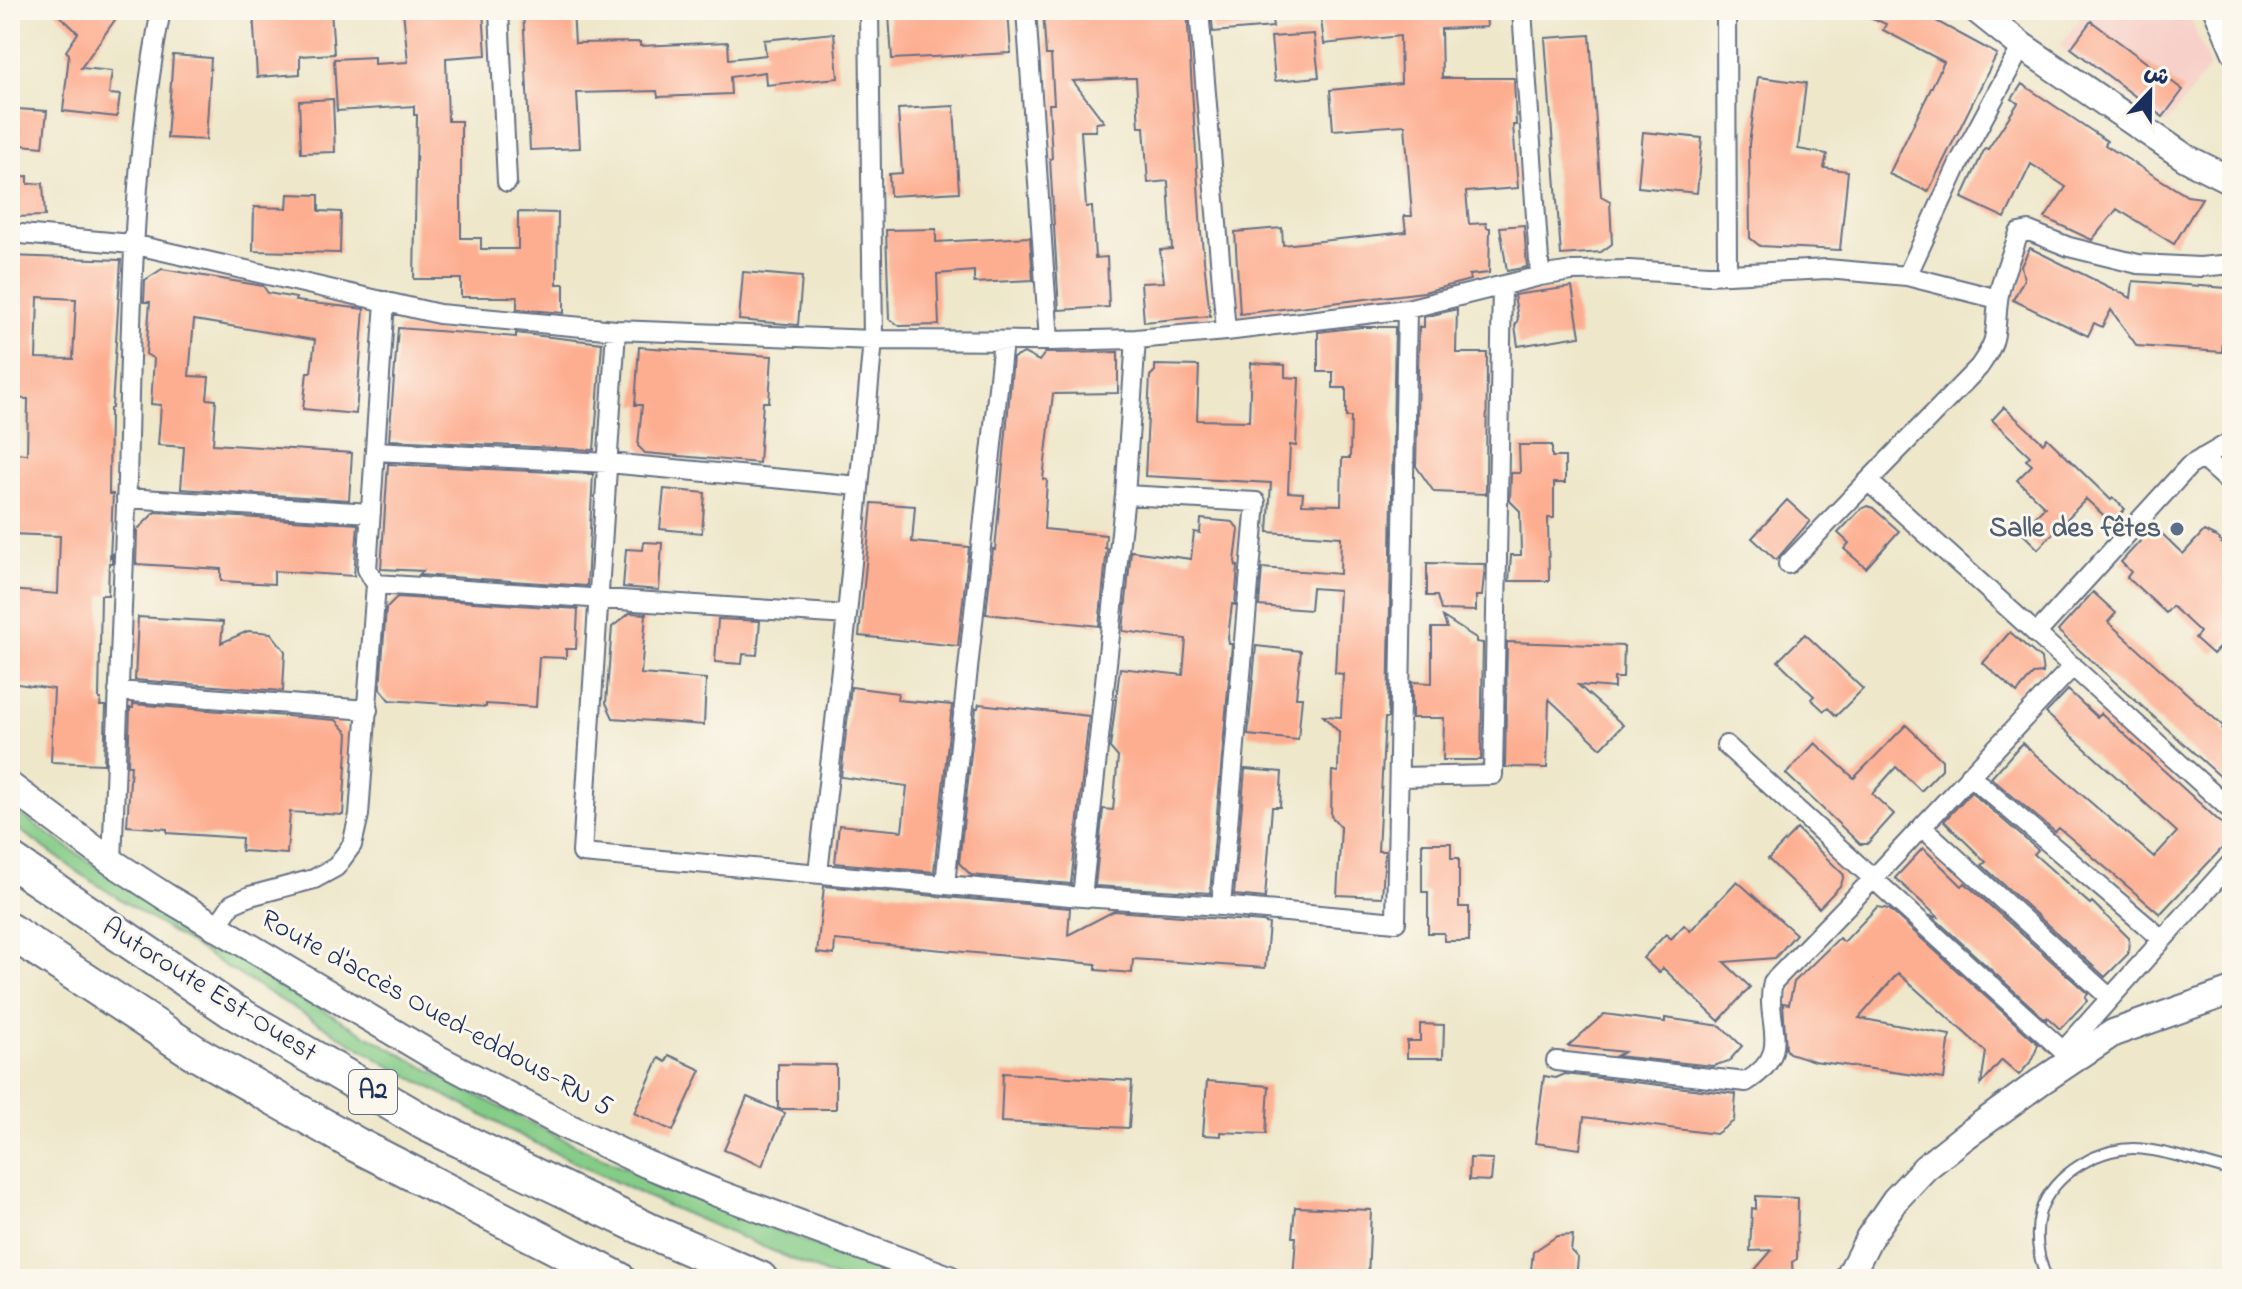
<svg xmlns="http://www.w3.org/2000/svg" width="2242" height="1289" font-family="'Indie Flower','Playpen Sans Arabic',sans-serif">
<style>
.built{fill:#f7d1c9}
.green{fill:#85cc87;stroke:#507e72;stroke-width:2}
.building{fill:#fdae91;fill-rule:evenodd}
.lines{fill:none;stroke-linecap:round;stroke-linejoin:round}
.lane-casing{stroke:#656f84;stroke-width:13}
.street-casing{stroke:#656f84;stroke-width:22}
.secondary-casing{stroke:#656f84;stroke-width:30}
.highway-casing{stroke:#656f84;stroke-width:38}
.lane{stroke:#fff;stroke-width:9}
.street{stroke:#fff;stroke-width:18}
.secondary{stroke:#fff;stroke-width:26}
.highway{stroke:#fff;stroke-width:34}
.service-dot{fill:#5c6f8a;stroke:#fbf7ec;stroke-width:3}
.labels{text-anchor:middle;dominant-baseline:central;stroke-width:6;stroke-linejoin:round;paint-order:stroke}
.shield{fill:#fbf7ec;stroke:#5e6b89;stroke-width:2}
.shield-label{font-size:26px;font-weight:bold;fill:#1b2f5e}
.service-label{font-size:28px;font-weight:bold;fill:#4e5e75;stroke:#fbf7ec;text-anchor:end}
.street-label{font-size:28px;fill:#1b2f5e;stroke:#fbf7ec}
</style>
<rect width="100%" height="100%" fill="#fbf7ec"/>
<filter id="ink" filterUnits="userSpaceOnUse"><feTurbulence type="fractalNoise" baseFrequency=".0125" numOctaves="2"/><feDisplacementMap in="SourceGraphic" scale="16" xChannelSelector="R" yChannelSelector="G"/><feConvolveMatrix kernelMatrix="1 2 1 2 8 2 1 2 1" color-interpolation-filters="sRGB"/></filter>
<filter id="wash" filterUnits="userSpaceOnUse"><feTurbulence type="fractalNoise" baseFrequency=".006" numOctaves="4" result="noise"/><feDisplacementMap in="SourceGraphic" scale="32" xChannelSelector="R" yChannelSelector="G"/><feGaussianBlur stdDeviation="1.8" result="paint"/><feColorMatrix in="noise" values="0 0 0 0 0 0 0 0 0 0 0 0 0 0 0 0 0 1.4 0 .05"/><feComposite in="paint" operator="in"/></filter>
<g filter="url(#wash)">
<rect width="100%" height="100%" fill="#eee7ca"/>
<path class="built" d="M2069 10H2187L2210 67 2166 124 2060 46 2080 19Z"/>
<path class="green" d="M10 807C184 930 367 1043 559 1137 671 1192 788 1235 905 1279H838L647 1197 529 1140 386 1064 228 968 82 875 10 823Z"/>
<g id="blocks">
<path class="building" d="M54 10H122L81 68 112 71 109 94 120 95 117 117 63 111 69 54 66 51 78 33Z
M331 10 334 54 300 56V74L257 77 253 11Z
M403 10H483L486 55 446 58 448 121H461V238H481V249H518V212L558 213 557 284H564V313L517 309V297H461V279H414L417 115H414V106L337 111 334 59 374 57V64L408 62Z
M523 10H573L575 43 640 42V46L728 42 729 59 766 55 764 40 834 33 838 78 766 85 765 72 730 77 731 94 658 97 657 91 577 93 580 148 530 150Z
M952 10H1008L1011 53 892 59 889 15Z
M1043 10H1187L1201 232 1210 316 1144 322 1141 283 1164 282 1160 250 1172 249 1168 181 1148 183 1144 127H1139L1136 78H1130L1073 81 1104 122 1096 123V131H1081L1086 207H1092L1095 258 1107 257 1109 307 1059 310 1050 159 1052 158 1049 104H1054L1051 55H1046Z
M1211 10H1271L1273 27 1213 32Z
M1320 10H1486L1487 27 1441 29 1442 78H1514L1516 125H1513L1518 188 1466 192 1469 224 1486 223 1487 228H1490L1489 273 1469 275 1470 280 1424 292 1240 314 1235 232 1282 228 1283 245 1406 232 1404 216H1412L1405 125 1333 130 1330 90 1401 83 1400 36 1324 44Z
M1854 10H1916L1997 54 1928 192 1889 174 1944 62 1883 30 1886 24Z
M2091 21 2183 90 2163 117 2071 48Z
M1314 34 1319 77 1275 81 1271 37Z
M1590 35 1601 196 1610 201 1612 244 1601 252 1561 255 1545 38Z
M173 55 211 58 206 140 167 138Z
M1758 77 1806 83 1798 149 1827 154 1824 168 1848 171 1840 250 1760 246 1750 238 1749 144Z
M2022 84 2107 141 2105 145 2187 196 2202 198 2174 244 2117 209 2092 240 2045 218 2066 187 2031 164 2005 218 1962 198 1985 148 1988 149 2018 103 2012 99Z
M333 99 335 152 301 153 299 101Z
M954 106 959 192 890 196 889 174 902 173 898 109Z
M17 109 47 111 43 147 10 144V116L16 117Z
M1643 132 1702 138 1697 193 1638 187Z
M28 176V184L43 183 45 216 12 217 10 177Z
M288 194 319 195V211L341 212 340 253 253 251 254 207 287 208Z
M1524 225 1527 267 1507 271 1500 227Z
M936 229V242L1030 237 1033 280 974 283V271L937 274 939 325 900 326 889 319 886 230Z
M2030 248 2131 298 2133 281 2227 288 2222 352 2137 346 2111 310 2102 327 2094 323 2088 336 2013 300 2024 279 2021 266Z
M10 256 121 260 112 408 110 409 109 494H113L110 558 112 555V563H109L108 595H101L99 699H101L100 706H106L104 764 51 762 54 689 10 683V590L58 594 60 536 10 534V453L27 454 28 399 10 398ZM38 297 76 299 73 359 36 358Z
M162 269 263 286 268 293 296 298 295 301 364 309 356 414 303 409 307 372H311L315 340 194 320 189 376 209 377 207 399 216 400 213 444 352 453 349 500 181 489 184 447 158 445 161 405 151 404 154 359 146 354 150 302H144L145 280Z
M743 272 802 277 798 325 739 320Z
M1572 287 1580 336 1518 346 1515 326 1518 319 1514 295Z
M1457 309 1456 353H1487L1486 494 1434 492 1416 466 1419 327H1424V317Z
M1361 327H1395L1388 718H1385L1378 851H1385L1382 897 1337 895 1341 827 1331 816 1332 771 1338 772 1339 732 1323 716 1341 717 1343 674 1335 673 1339 590 1312 588 1310 610 1259 606 1262 568 1340 574 1341 537 1268 532 1271 483 1145 476 1150 376 1155 371V365L1199 366 1197 420 1249 421 1251 363 1285 365V377L1299 378 1296 446 1290 445 1288 492 1303 493 1302 504 1341 505 1342 458H1350L1351 417H1346V388H1333V372H1318V332Z
M398 328 516 337V333L602 343 594 450 389 440Z
M639 347 772 356 769 402H763L759 463 645 453 638 446 642 405H635Z
M1118 352V393L1053 394 1043 479 1047 480 1044 529 1106 535 1105 548H1107L1099 626 986 614 993 549 995 550 1013 358 1024 353 1039 361 1045 353Z
M2004 407 2043 443 2047 438 2111 500 2113 498 2125 509 2112 523 2086 499 2038 549 2021 532 2045 507 2017 480 2032 465 2026 460 2030 456 1992 420Z
M1519 445H1552V457H1565V483H1554V518H1548L1549 581H1509L1511 555H1521L1520 511 1510 501 1511 473H1520Z
M388 464 593 474 587 586 419 575 423 571 381 569Z
M664 489 705 493 702 533 660 529Z
M1787 500 1810 521 1776 560 1752 538Z
M872 503 915 506 912 542 969 547 958 646 859 636Z
M1867 506 1873 508 1899 531 1866 568 1844 549 1849 543 1838 533 1861 509Z
M155 512 358 524 354 576 274 571V584L221 581V569L136 564 137 530Z
M1201 519 1233 522 1239 530 1235 561 1236 566H1238L1235 605 1232 604 1228 638 1229 644H1232L1210 893 1095 886 1103 809 1113 810 1118 757 1110 748 1120 668 1183 675 1186 639 1123 631 1131 551 1191 559 1194 532 1200 533Z
M2154 526 2183 554 2204 531 2218 538 2226 551 2232 554V634L2213 654 2195 638 2200 632 2172 606 2166 613 2127 577 2131 572 2121 562Z
M644 542 662 543 659 590 623 587 626 549 643 550Z
M1427 563 1485 564 1482 596H1476V611L1441 610 1437 596H1427Z
M2093 592 2116 613 2108 622 2224 727 2222 729 2232 738V787L2058 631Z
M397 597 578 609 576 649H566V658L539 657 536 707 486 704V707L389 700 380 689 386 608Z
M630 613 646 614 641 674 706 679 704 725 613 718 606 703 612 627Z
M138 617 223 622 221 643 248 631 271 633 285 651 283 691 135 680Z
M1443 617 1476 638V642L1483 643 1481 760H1443L1444 718H1412V682L1432 683V628H1447Z
M718 619 760 621 757 655 743 654 742 664 715 662Z
M2010 632 2041 659 2043 673 2033 674 2017 693 1983 663Z
M1805 634 1863 689 1836 716 1828 708 1824 711 1811 699 1814 696 1778 661Z
M1507 642 1624 646 1623 678H1614V688L1578 685 1623 725 1601 748 1549 699 1547 768 1505 767Z
M1256 646 1301 651 1296 697H1302L1298 740 1248 735Z
M851 687 898 693 897 700 952 705 934 872 835 863 839 825 902 831 907 786 841 777Z
M2068 690 2097 717 2101 713 2230 831 2229 841 2160 914 2059 828 2055 832 1991 778 2022 743 2154 857 2177 832 2046 713Z
M133 704 336 720 348 733 343 815 290 812 287 854 241 851 242 838 167 833V829L127 826 131 765H128L130 708H133Z
M979 704 1089 716 1071 884 971 875 959 863 976 708H978Z
M1906 725 1942 760V769L1921 791 1896 767 1872 794 1894 814 1867 844H1860L1786 774 1815 743 1854 778Z
M1245 769 1282 772 1280 807H1272L1265 898 1234 895Z
M1971 792 2038 850 2034 854 2090 904 2092 902 2129 938 2128 954 2105 977 1982 865 1986 862 1944 821Z
M1797 829 1844 875 1841 885 1819 908 1768 859Z
M1422 843H1451V858H1459V907H1469V941H1444V933H1428V892H1422Z
M1923 848 1962 886 1965 883 2088 994 2085 998 2087 1001 2060 1029 2047 1017 2046 1020 1932 916 1938 917 1895 878Z
M1737 881 1796 934 1775 958 1724 962 1750 987 1719 1021 1663 968 1659 973 1643 958 1666 934 1671 939 1684 925 1690 931Z
M824 886 1070 908 1068 935 1114 911 1263 922 1269 924 1265 968 1133 959 1132 973 1096 970V964L835 940 834 955 817 953Z
M1877 907 1889 909 2038 1044 2033 1059 2019 1075 2002 1060 1981 1084 1986 1052 1898 973 1859 1018 1950 1035 1944 1079 1814 1061 1789 1053 1786 1049 1783 1003 1789 1004 1794 982 1839 938 1844 942Z
M1604 1014 1665 1022V1018L1721 1026 1742 1046 1729 1061 1713 1066 1616 1056 1624 1052 1568 1046Z
M1420 1024 1444 1025 1443 1058H1407V1041H1420Z
M669 1055 701 1070 673 1131 634 1113 659 1058 666 1062Z
M778 1064 836 1065V1109H778Z
M1003 1073 1132 1081 1129 1128 1001 1122Z
M1565 1074 1736 1094 1734 1121 1716 1134 1584 1117 1580 1149 1535 1143 1544 1076 1556 1078Z
M1207 1081 1269 1086 1266 1134 1221 1132V1136L1203 1135Z
M747 1097 785 1113 762 1166 724 1150Z
M1470 1158 1493 1159 1491 1181 1469 1180Z
M1756 1196 1798 1198 1797 1259 1792 1262 1793 1279H1747L1772 1250 1750 1251 1752 1208 1756 1209Z
M1295 1207 1371 1210 1368 1279H1293L1296 1237H1292Z
M1573 1235 1571 1251 1578 1258 1576 1279H1530L1533 1252 1557 1236Z"/>
</g>
</g>
<g filter="url(#ink)">
<use href="#blocks" fill-opacity="0" stroke="#656f84" stroke-width="2"/>
<g class="lines">
<g class="lane-casing">
<path id="lane" d="M2047 1279C2038 1258 2034 1237 2040 1213 2051 1174 2103 1144 2142 1149 2172 1152 2203 1164 2232 1171"/>
</g>
<g class="street-casing">
<path id="street" d="M499 10 507 182
M1026 10 1049 341
M1199 10 1226 331
M1522 10 1540 276
M1726 10 1727 274
M2213 10 2232 54
M10 233 132 244 439 314 616 330 873 340 1049 341 1136 339 1226 331 1407 309 1540 276 1572 271 1629 270 1708 275 1827 269 1907 276 1998 299
M2232 264 2200 267 2138 264 2069 247 2029 231 2019 233C2012 255 2000 279 1998 301 1994 334 2000 337 1979 367L1868 481 2232 811
M1907 276 1959 163 2022 46
M616 330 582 853 1082 897 1221 906 1396 922 1407 309
M375 451 608 463 859 486
M2202 458 2232 485
M1125 495 1256 502 1221 906
M126 498 371 513
M1788 564 1868 481
M376 584 847 615
M2036 634 2189 466 2232 441
M118 691 368 710
M1726 745 2063 1051
M1969 775 2162 939
M1400 777 1493 775 1502 287
M1922 827 2110 998
M112 862C116 735 123 608 127 480 131 323 131 165 161 10
M818 873 847 615 873 340 869 10
M945 884 1003 341
M1082 897 1125 495 1136 339
M216 927 232 904 250 896 314 879 336 867 352 845 359 815 376 584 367 569 385 301
M2070 1058 2063 1051 2232 862
M1556 1061 1746 1082C1796 1051 1763 1024 1773 982L1873 879 2073 666"/>
</g>
<g class="secondary-casing">
<path id="secondary" d="M1977 10 2022 46 2186 158 2232 181
M10 786 112 862 166 897 435 1057 568 1127 646 1164 717 1193 949 1279
M1848 1279 1869 1238 1895 1200 1925 1168 1964 1137 2040 1082 2113 1033 2232 991"/>
</g>
<g class="highway-casing">
<path id="highway" d="M10 860 231 1010 427 1124 650 1231 760 1279
M10 931 194 1052 357 1145 618 1279"/>
</g>
<use href="#lane" class="lane"/>
<use href="#street" class="street"/>
<use href="#secondary" class="secondary"/>
<use href="#highway" class="highway"/>
</g>
</g>
<circle class="service-dot" cx="2177" cy="529" r="8"/>
<g class="labels">
<rect class="shield" x="349" y="1070" width="48" height="44" rx="6"/>
<g class="shield-label">
<text x="373" y="1092">A2</text>
</g>
<g class="service-label">
<text x="2161" y="529">Salle des fêtes</text>
</g>
<g class="street-label">
<text transform="translate(209 991) rotate(32)">Autoroute Est-Ouest</text>
<text transform="translate(436 1014) rotate(29)">Route d'accès Oued-eddous-RN 5</text>
</g>
</g>
<rect width="2242" height="1289" fill="none" stroke="#fbf7ec" stroke-width="40"/>
<g transform="translate(2150 92) rotate(22)" stroke="#fbf7ec" stroke-width="6" paint-order="stroke">
<path d="M0-6L14 30L0 20L-14 30Z" fill="#1b2f5e"/>
<text y="-12" font-size="22" font-weight="bold" text-anchor="middle" fill="#1b2f5e">ش</text>
</g>
</svg>
